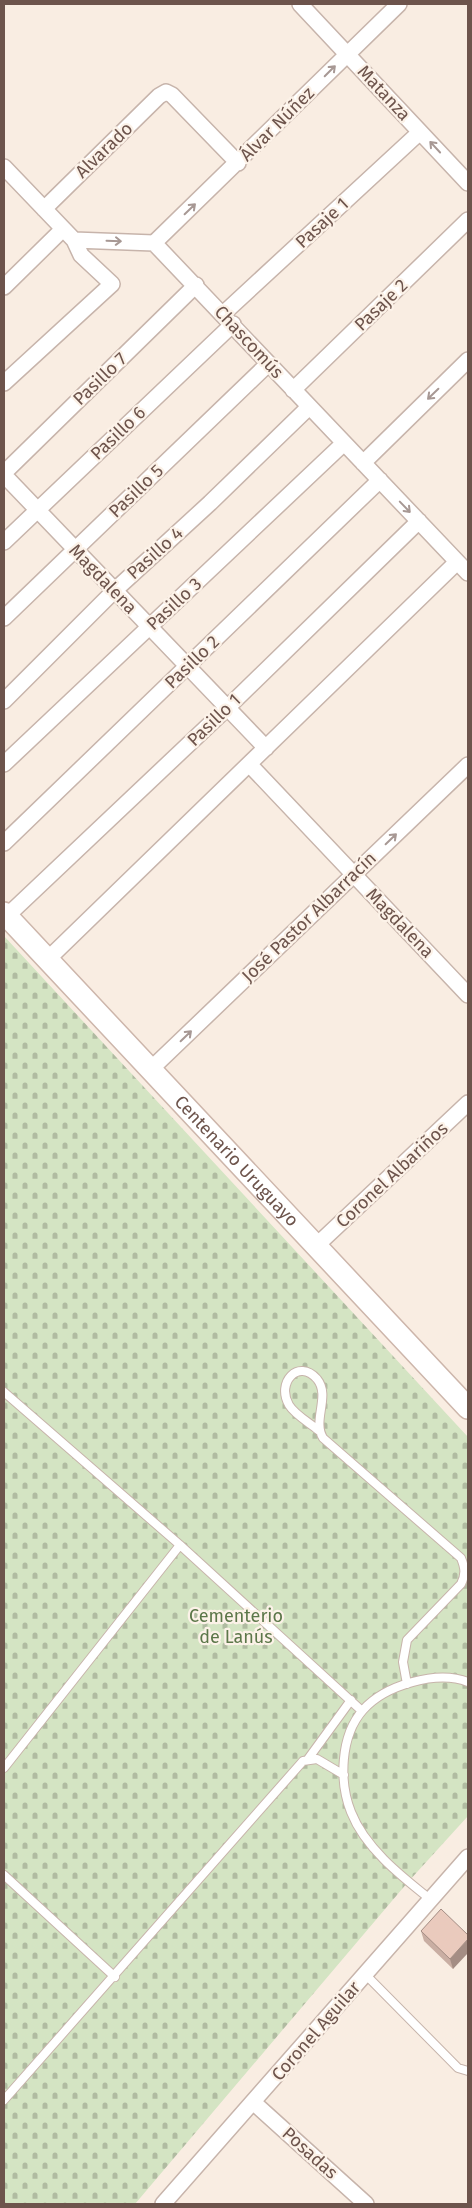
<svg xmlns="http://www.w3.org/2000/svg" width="472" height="2208" font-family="'Fira Sans',sans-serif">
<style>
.cemetery{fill:url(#cemetery-stones)}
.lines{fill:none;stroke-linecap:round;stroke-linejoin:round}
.lane-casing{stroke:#c7b4ab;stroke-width:10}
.street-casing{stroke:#c7b4ab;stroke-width:18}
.secondary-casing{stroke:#cdb6ab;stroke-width:24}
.lane{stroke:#fff;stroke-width:8}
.street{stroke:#fff;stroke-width:15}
.secondary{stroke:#fff;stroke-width:21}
.wall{fill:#c9aea3}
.shaded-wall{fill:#a48d84}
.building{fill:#eacabd;stroke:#a48d84}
.oneway{stroke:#a79894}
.labels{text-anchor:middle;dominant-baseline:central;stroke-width:4.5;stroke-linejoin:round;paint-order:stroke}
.street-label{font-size:18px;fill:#6d544c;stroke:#fcf2e8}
.park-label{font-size:18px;fill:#5c7749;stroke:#fcf2e8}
</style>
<defs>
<pattern id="cemetery-stones" width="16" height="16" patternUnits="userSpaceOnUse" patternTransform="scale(1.25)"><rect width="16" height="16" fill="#d4e4c3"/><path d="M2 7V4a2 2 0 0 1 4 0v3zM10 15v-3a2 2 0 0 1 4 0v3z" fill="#b0bba1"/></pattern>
</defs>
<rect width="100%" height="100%" fill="#f9ede2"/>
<path class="cemetery" d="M4 936 468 1437V1816L408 1882 135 2204H4Z"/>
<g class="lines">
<g class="lane-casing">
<path id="lane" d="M4 1392 180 1545 362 1711
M318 1430C310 1423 295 1415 289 1405 276 1383 298 1358 317 1379 331 1396 312 1420 323 1438L461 1558C465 1568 466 1574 461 1584L407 1640 403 1662 407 1684
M308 1759 351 1700
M4 1768 180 1545
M4 1875 115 1977
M430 1899C401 1876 365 1848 351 1812 339 1782 340 1736 363 1710 385 1685 437 1670 468 1682
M365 1974 458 2068 468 2071
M4 2100 303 1761 317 1759 344 1775"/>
</g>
<g class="street-casing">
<path id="street" d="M300 4 468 183
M4 167 74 240 81 255 112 284 4 383
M44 209 159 96 166 92 172 95 238 163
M74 240 154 243 468 573
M154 243 399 4
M4 287 63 229
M223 314 420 132
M293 390 468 220
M363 463 468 360
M4 473 196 285
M4 475 266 748
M4 542 233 324
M4 618 268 364
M4 701 114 591 210 503 309 407
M4 764 344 443
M249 764 468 995
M4 843 380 480
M7 916 227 708 419 521
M47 960 457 562
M150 1070 468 765
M316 1246 468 1103
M253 2102 366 2204
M163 2204 468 1857"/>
</g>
<g class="secondary-casing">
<g id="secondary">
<path id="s1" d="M4 913 468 1408"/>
</g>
</g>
<use href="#lane" class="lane"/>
<use href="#street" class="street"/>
<use href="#secondary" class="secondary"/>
</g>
<path class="wall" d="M421 1931 468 1935 453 1969 424 1941Z"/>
<path class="shaded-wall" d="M468 1939V1953L453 1969 450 1959Z"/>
<path class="building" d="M441 1909 468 1935V1939L450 1959 421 1931Z"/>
<defs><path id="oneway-shaft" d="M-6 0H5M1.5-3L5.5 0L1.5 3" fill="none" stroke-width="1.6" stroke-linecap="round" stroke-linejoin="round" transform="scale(1.25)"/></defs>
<g class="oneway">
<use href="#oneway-shaft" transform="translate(330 71) rotate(-45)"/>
<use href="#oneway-shaft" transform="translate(435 147) rotate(-133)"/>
<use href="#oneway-shaft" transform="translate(190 209) rotate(-44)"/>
<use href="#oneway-shaft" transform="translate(114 241) rotate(2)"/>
<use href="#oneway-shaft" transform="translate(433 394) rotate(136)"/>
<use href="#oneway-shaft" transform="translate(405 507) rotate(46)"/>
<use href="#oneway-shaft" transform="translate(391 839) rotate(-44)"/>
<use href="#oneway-shaft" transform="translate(186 1036) rotate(-44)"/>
</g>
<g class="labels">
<g class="street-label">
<text transform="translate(384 93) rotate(47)">Matanza</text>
<text transform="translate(277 124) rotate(-45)">Álvar Núñez</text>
<text transform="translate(104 150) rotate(-44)">Alvarado</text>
<text transform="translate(322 223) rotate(-43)">Pasaje 1</text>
<text transform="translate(381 305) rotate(-44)">Pasaje 2</text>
<text transform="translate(249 342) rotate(47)">Chascomús</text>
<text transform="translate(100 379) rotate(-44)">Pasillo 7</text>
<text transform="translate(118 433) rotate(-44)">Pasillo 6</text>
<text transform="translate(136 491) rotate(-44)">Pasillo 5</text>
<text transform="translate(155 553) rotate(-42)">Pasillo 4</text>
<text transform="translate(103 579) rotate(46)">Magdalena</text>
<text transform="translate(174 604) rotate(-43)">Pasillo 3</text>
<text transform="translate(192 662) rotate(-44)">Pasillo 2</text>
<text transform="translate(214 720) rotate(-44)">Pasillo 1</text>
<text transform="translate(309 917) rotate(-44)">José Pastor Albarracín</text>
<text transform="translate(400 923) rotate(46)">Magdalena</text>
<text stroke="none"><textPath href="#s1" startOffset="340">Centenario Uruguayo</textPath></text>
<text transform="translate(392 1175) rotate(-43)">Coronel Albariños</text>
<text transform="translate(316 2031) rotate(-49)">Coronel Aguilar</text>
<text transform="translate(310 2153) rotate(42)">Posadas</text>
</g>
<g class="park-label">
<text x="236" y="1616">Cementerio<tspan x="236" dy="21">de Lanús</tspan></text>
</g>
</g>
<rect width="472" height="2208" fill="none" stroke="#6d544c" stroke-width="10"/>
</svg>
